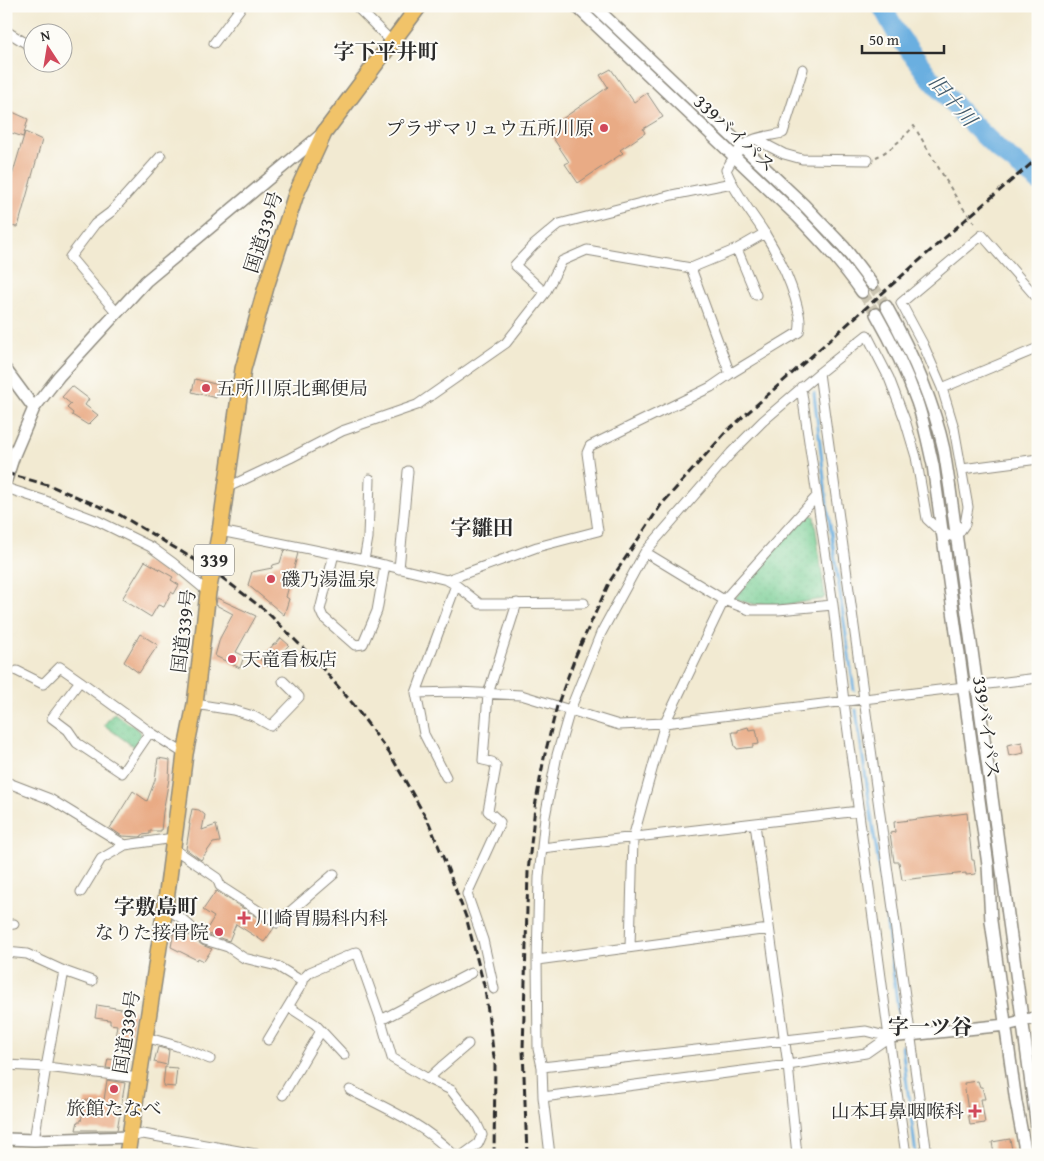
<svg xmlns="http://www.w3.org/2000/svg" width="1044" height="1161" font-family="'Gentium Book Plus','Noto Serif JP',serif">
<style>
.park{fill:url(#park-dots);stroke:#507c5e}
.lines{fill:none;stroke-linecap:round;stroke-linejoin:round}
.stream{stroke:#6aafe0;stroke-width:3}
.river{stroke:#6aafe0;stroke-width:20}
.building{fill:#e9ab85}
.tertiary-tunnel{stroke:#cac4b1;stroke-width:11;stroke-dasharray:11 5.5;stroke-linecap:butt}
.minor-casing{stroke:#8e8a7e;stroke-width:11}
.tertiary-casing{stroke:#8e8a7e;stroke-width:14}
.trunk-casing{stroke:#8e8a7e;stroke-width:18}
.path{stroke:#8e8a7e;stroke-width:2;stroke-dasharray:4 4;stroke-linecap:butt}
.minor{stroke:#fff;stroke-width:9}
.tertiary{stroke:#fff;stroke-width:11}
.trunk{stroke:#f1c369;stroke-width:15}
.rail{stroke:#2b2b2b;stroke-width:3;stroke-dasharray:8 4;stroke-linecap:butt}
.poi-dot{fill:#d1495b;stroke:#fdfcf7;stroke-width:2}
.labels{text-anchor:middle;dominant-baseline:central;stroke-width:4;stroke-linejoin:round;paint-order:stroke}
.shield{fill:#fdfcf7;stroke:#6a6a68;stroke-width:1}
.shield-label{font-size:18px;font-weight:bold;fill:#2b2b2b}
.poi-label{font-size:19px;fill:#2b2b2b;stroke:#fdfcf7;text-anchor:start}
.street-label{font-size:19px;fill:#2b2b2b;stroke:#fdfcf7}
.water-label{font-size:20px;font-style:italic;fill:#41596a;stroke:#fdfcf7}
.quarter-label{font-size:21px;font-weight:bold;fill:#2b2b2b;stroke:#fdfcf7}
</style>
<defs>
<pattern id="park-dots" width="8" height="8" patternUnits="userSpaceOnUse" patternTransform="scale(1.25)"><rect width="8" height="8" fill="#75cc92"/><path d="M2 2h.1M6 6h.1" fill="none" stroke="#65af7e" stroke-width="1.8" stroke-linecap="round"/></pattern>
</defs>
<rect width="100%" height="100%" fill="#fdfcf7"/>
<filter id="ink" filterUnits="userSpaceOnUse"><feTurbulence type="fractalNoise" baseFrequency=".02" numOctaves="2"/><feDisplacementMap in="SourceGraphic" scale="10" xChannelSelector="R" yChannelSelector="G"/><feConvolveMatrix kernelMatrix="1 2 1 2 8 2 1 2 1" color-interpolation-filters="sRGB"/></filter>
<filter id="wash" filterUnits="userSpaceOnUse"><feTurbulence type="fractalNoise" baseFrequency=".0096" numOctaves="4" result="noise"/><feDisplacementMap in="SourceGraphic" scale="20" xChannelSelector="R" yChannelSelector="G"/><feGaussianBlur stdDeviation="1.12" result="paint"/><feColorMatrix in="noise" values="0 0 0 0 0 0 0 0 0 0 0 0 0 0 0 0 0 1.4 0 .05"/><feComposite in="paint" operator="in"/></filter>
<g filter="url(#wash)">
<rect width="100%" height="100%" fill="#f2ead2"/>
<path class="park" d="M806 513 814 516 825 596 823 599 778 606 752 604 734 599Z
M114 713 140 731 141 736 134 747 104 725Z"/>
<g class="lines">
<path class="stream" d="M814 393 827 504 854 690
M856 710 887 924 900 1026
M902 1046 916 1155"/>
<path class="river" d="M882 6 896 32 927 74 965 117 999 150 1038 181"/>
</g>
<g id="blocks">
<path class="building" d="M611 69 634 102 647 93 663 117 643 129 645 133 620 150 623 153 578 183 565 164 569 162 551 135 566 125 562 119 608 87 600 75Z
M6 109 28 119 23 137 6 131Z
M25 132 42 140 18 227 6 226V196Z
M195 379 219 385 216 398 192 392Z
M72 386 89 399 85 405 98 415 88 425 72 415 73 413 67 408 71 404 62 397Z
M284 550 298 553 286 597 289 599 284 615 248 585 252 572 272 568 273 565 280 563Z
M145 561 173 577 171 580 179 585 174 594 171 592 164 607 158 605 151 617 122 599Z
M217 598 256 616 236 652 244 656 240 668 215 656 220 638 233 614 216 605Z
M140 634 158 645 139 673 124 662Z
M281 638 289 645 268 667 260 660 274 644H276Z
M748 727 749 730 756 729 759 744 753 745V747L737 749 736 747H735L732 732H738V730Z
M1022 742 1024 753 1009 756 1007 745Z
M158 758 170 760 169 779 163 812 161 831H150V834L142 835V836L140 837 122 836 110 828 133 791 147 801 155 780Z
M192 809 199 810 205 815 202 830 216 825 220 842 213 843 201 860 186 849 190 824H189Z
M967 813 972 860H974L976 874 966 875V873L902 880 899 862H894L890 833 895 832 894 822Z
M216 891 274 928 264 942 236 924 229 941 208 934 205 932 214 917 203 910Z
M177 923 186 931 185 933 190 936 202 945 212 949 204 961 198 958 197 960 171 947 175 926Z
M97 1005 134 1011 130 1039 115 1038 117 1025 110 1024V1020L95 1018Z
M158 1047 169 1050 167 1065 154 1062Z
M108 1059 126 1061 124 1070 106 1068Z
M165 1067 177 1068 175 1087 163 1086Z
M107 1080 125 1083 117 1130H76L78 1121H81L85 1100H104Z
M978 1081 980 1087H982L985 1099H981L985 1123 970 1125 964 1083Z
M1010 1139 1012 1150 994 1154 992 1142Z"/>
</g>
</g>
<g filter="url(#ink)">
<use href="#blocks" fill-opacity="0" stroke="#8e8a7e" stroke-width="1"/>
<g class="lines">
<path class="tertiary-tunnel" d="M872 284 886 306
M862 292 876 314"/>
<g class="minor-casing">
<path id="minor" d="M356 6 392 42
M6 31 32 47
M214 43 242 6
M755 139 784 154 802 159 868 160
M737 249 756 295
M691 268 737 249 765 233
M545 293 515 265 534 245 559 224 672 195 732 183
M117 313 70 257 95 224 111 212 161 156
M801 387 833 605 844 702 889 1037 906 1155
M942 388 1038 348
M962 469 1038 459
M6 488 43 500 98 521 151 547 173 563 208 592
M226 488 290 458 342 431 417 405 506 343 545 293 562 261 587 250 691 268 730 374 799 332C802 320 798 310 795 298 788 275 777 253 764 232 751 212 735 193 726 170 733 158 741 143 755 139 764 136 774 135 783 133L803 69
M220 531 364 560 447 580 456 585 416 693 456 692 521 695 619 725 665 723 1038 678
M645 552 724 600 750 610H778L833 605
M334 554 320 610 323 617 355 645 363 644 377 611 385 565
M364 560 368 538 370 479
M399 569 408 471
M447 580 537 547 598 531 587 453 590 446 711 387 730 374
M456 585 480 604 584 603
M17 671 43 684 60 667 80 681
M416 693 424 734 446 777
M195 704 233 710 253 716 271 726 299 697 283 681
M150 732 122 773 77 743 68 730 52 718 80 681 150 732 185 754
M6 782 50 799 125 845
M755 824 788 1065 797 1155
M173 848 217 878 220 886 277 923 334 874
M542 848 859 811
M81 892 101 859 125 845 174 838
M165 908 181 918 190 926 197 934 205 940 228 947 244 958 277 966 303 982 304 978 310 972 357 952 381 1020 392 1058 428 1079 451 1090 476 1122 482 1135 478 1144 463 1155
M6 925 14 924
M630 947 633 838 665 723 724 600 817 496
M6 952 27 954 64 971 46 1067 139 1078
M537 960 769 929
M64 971 92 981
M494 989 483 940 467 894 500 822 488 811 496 767 492 762 483 760 488 694 517 603
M289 1007 315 1024 344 1055
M381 1020 471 973
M145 1037 177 1046 210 1059
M268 1040 303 982
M6 1065 46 1067 34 1140
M542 1067 866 1031 889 1037
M428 1079 441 1067 468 1044
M350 1090C386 1108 425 1125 454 1155
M283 1095 321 1031
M543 1097 788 1065 866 1053 889 1037
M130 1137 143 1134 262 1155
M550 1155 543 1097 542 1067 538 1049 537 960 539 877 545 817 557 755 570 710 601 633 645 552 731 453 763 421 819 373
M927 1155 819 373 867 335 889 378 905 420 916 457 927 519 943 534 956 537 965 524 968 507 954 428 942 388 923 344 901 303 982 235 1038 299"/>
</g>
<g class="tertiary-casing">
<path id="tertiary" d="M576 6 797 216C820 240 843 264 862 292
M594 6 804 205 844 247 872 284
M886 306C911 351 933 399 944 450 946 463 948 476 950 489L1038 1135
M876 314C892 342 906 371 917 402 924 422 928 444 933 465L988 865 991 921 1016 1102 1026 1155
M6 370 34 408
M6 480 14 455 34 408 59 376 146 281 322 134
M889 1037 1006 1025 1038 1017
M6 1139 34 1140 130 1137"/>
</g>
<g class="trunk-casing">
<path id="trunk" d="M127 1155 165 908 185 754 195 704 208 592 220 531 243 369 266 287 296 194 324 133 419 6"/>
</g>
<path class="path" d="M876 157C890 151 903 138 914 126L960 204 977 226"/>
<use href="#minor" class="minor"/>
<use href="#tertiary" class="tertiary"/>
<use href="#trunk" class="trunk"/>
<path class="rail" d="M6 473 51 486 120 515 212 570 266 611 317 662 353 704 390 754 429 823 445 862 466 917 485 989 495 1065 494 1155
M527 1155 523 1049 525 981 528 872 535 807 544 758 557 706 576 655 610 581 661 505 727 431 965 220 1038 158"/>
</g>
</g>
<g class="poi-dot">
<circle cx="604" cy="128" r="5"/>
<circle cx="206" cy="388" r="5"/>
<circle cx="271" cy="579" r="5"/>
<circle cx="232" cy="659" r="5"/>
<path d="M241.5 910.5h5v5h5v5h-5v5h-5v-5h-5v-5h5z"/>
<circle cx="219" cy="932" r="5"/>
<circle cx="114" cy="1089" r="5"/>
<path d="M972.5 1103.5h5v5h5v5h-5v5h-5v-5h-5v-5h5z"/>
</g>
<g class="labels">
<rect class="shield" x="194" y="544.5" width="40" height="31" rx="4"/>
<g class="shield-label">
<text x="214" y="560">339</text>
</g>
<g class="poi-label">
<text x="594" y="128" text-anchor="end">プラザマリュウ五所川原</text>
<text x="216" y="388">五所川原北郵便局</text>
<text x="281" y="579">磯乃湯温泉</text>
<text x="242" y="659">天竜看板店</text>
<text x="255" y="918">川崎胃腸科内科</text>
<text x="209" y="932" text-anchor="end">なりた接骨院</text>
<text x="114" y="1108" text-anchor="middle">旅館たなべ</text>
<text x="964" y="1111" text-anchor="end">山本耳鼻咽喉科</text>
</g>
<g class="street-label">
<text transform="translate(735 133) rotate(43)">339バイパス</text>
<text transform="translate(263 232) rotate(-72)">国道339号</text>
<text transform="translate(183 631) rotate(-83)">国道339号</text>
<text transform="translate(987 727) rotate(82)">339バイパス</text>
<text transform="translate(126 1032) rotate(-81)">国道339号</text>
</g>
<g class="water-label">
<text transform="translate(953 100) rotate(49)">旧十川</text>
</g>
<g class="quarter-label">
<text x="386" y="51">字下平井町</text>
<text x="482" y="527">字雛田</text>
<text x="156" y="906">字敷島町</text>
<text x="930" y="1026">字一ツ谷</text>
</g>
</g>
<rect width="1044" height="1161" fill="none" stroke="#fdfcf7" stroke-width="25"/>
<g transform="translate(48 48) rotate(348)"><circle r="24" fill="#fdfcf7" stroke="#a9a8a5"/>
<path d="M0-4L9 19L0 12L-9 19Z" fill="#d1495b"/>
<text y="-8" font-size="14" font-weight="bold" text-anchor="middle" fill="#2b2b2b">N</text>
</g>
<path d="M862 45v8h82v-8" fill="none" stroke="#2b2b2b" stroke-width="2.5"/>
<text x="869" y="45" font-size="15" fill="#2b2b2b" stroke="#fdfcf7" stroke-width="4" paint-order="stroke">50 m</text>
</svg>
